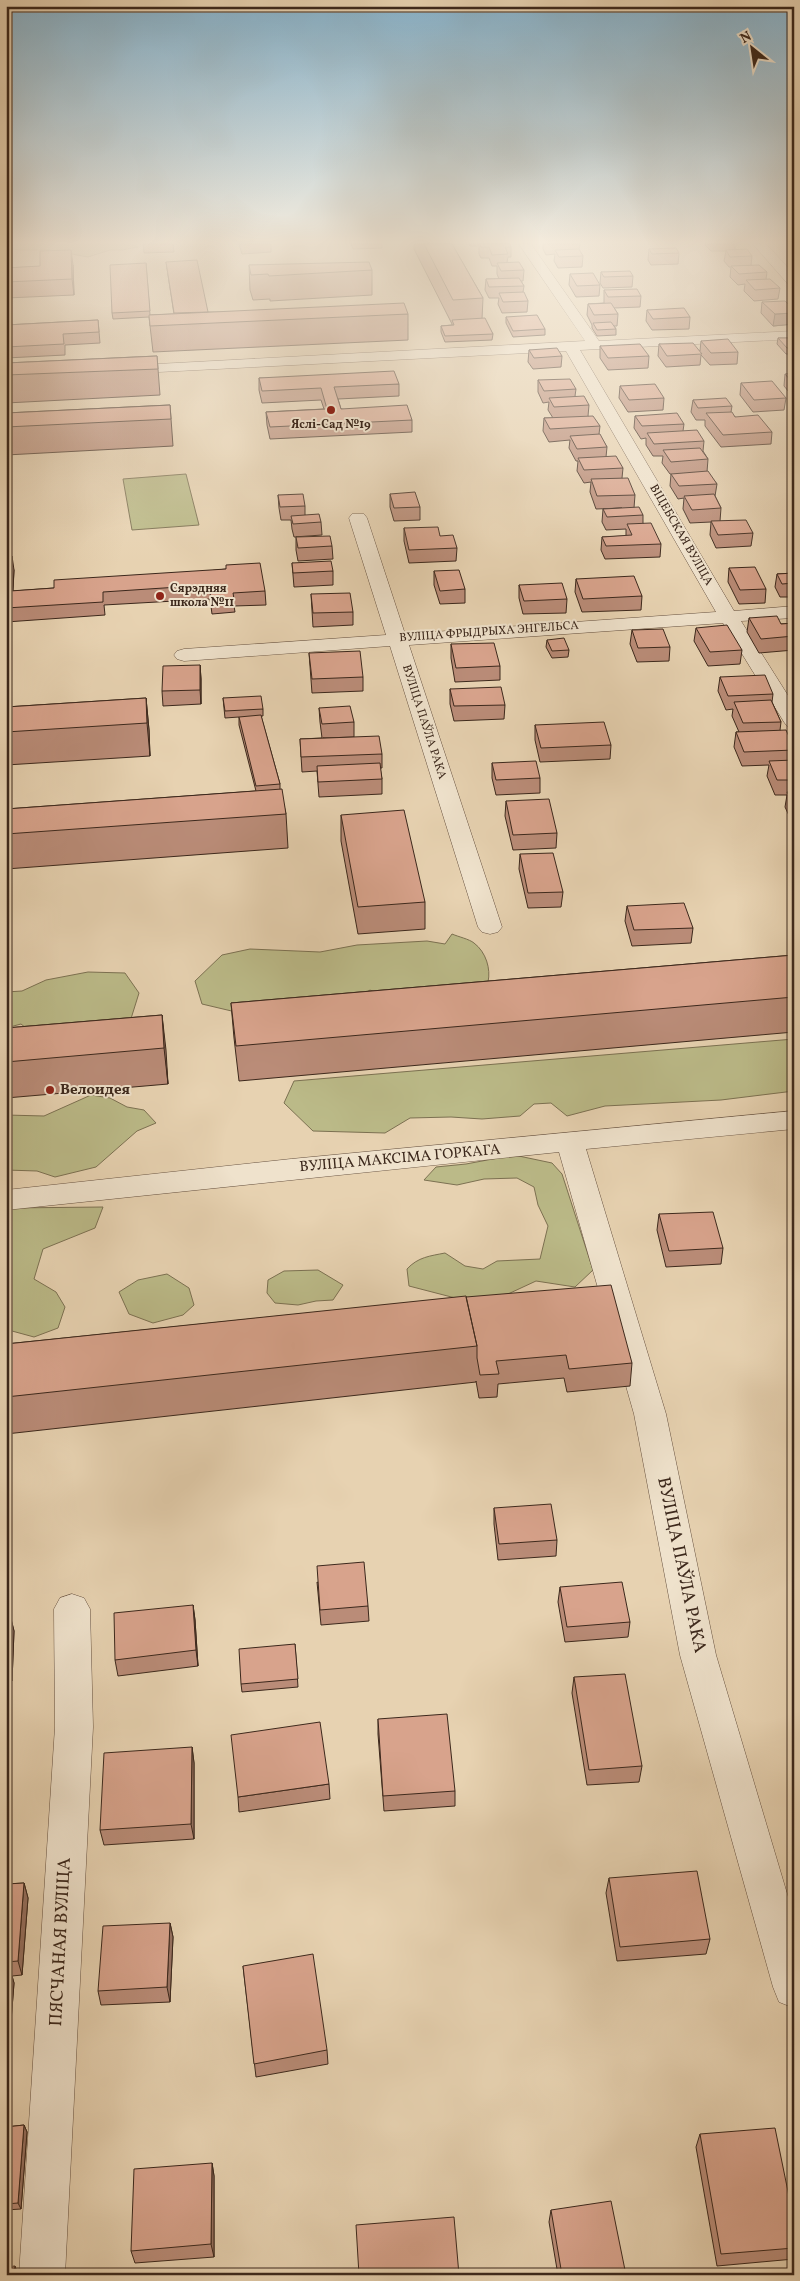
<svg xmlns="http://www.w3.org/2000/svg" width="800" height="2281" font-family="Vollkorn,serif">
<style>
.green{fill:#bbba88;stroke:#7c7152}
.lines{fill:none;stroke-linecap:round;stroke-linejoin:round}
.minor-casing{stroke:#675241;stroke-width:1}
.minor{fill:#efe2cc;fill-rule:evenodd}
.wall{fill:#ba8c78;stroke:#3c281c}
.shaded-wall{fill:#977262;stroke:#3c281c}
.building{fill:#d8a38c;stroke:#3c281c}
.poi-dot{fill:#8f2418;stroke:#efe2cc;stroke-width:2}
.labels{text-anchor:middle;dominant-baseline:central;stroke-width:4;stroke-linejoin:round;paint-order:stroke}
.far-poi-label{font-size:12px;font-weight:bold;fill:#3c281c;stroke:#efe2cc}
.far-street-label{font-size:12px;fill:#3c281c;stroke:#efe2cc}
.poi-label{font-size:15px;font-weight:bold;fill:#3c281c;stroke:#efe2cc;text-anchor:start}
.street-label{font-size:15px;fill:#3c281c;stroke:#efe2cc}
.near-street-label{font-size:18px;fill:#3c281c;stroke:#efe2cc}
</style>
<rect width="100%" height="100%" fill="#e7d2b1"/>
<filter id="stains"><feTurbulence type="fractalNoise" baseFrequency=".004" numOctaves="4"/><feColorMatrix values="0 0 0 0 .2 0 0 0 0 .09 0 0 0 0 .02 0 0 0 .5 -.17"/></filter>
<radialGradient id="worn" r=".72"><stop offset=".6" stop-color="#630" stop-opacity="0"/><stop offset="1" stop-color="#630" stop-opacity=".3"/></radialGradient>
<path class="green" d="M6 244H131L138 247 122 250H110L88 257 50 250H20L6 248Z
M186 474 199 525 132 530 123 479Z
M452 934C459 937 469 939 474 943 486 952 491 969 488 982L386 998 370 990 359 997 240 1013 202 1004 195 981 222 955 250 949 320 952 357 945 427 941 445 944Z
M88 972 125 973 139 993 129 1025 36 1036 21 1024 6 1028V992L22 991 46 980Z
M794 1039V1091L721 1100 605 1106 567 1116 551 1103 534 1104 520 1116 482 1119 451 1117 410 1118 385 1133 313 1131 284 1103 294 1081Z
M91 1095 110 1098 127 1107 144 1110 156 1123 137 1131 96 1167 55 1177 37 1171 6 1170V1115L44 1116Z
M514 1155 552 1163 562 1174 593 1270 575 1287 536 1281 508 1294 463 1300 409 1286 407 1269C418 1257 430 1256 445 1253L465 1266 483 1269 497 1261 540 1259 548 1226 538 1205 534 1187 517 1178 484 1179 457 1185 424 1180 436 1167 466 1164Z
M103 1207 95 1228 43 1249 34 1279 56 1292 65 1307 58 1328 34 1337 12 1331 6 1336V1208Z
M318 1270 343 1285 333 1300 316 1301 298 1305 275 1303 267 1293 268 1280 284 1271Z
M167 1274 189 1288 194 1305 183 1315 153 1323 129 1314 119 1292 138 1280Z"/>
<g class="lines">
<g class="minor-casing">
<path id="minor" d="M519 244H531L599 341 794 331V339L580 350 734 611 794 606V618L741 621 794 705V728L787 726 784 722 723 623 409 645 502 927 498 932 490 934 482 932 478 927 390 646 184 661 177 659 174 655 177 651 184 649 386 635 349 518 352 514H364L367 518 405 634 716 612 566 351 120 374 113 370 120 366 585 341Z
M753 244H766L794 274V286L789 285Z
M794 1111V1129L586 1149 666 1414 716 1655 794 1917V2008L779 2002 773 1987 680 1655 634 1414 559 1152 6 1210V1190L291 1159Z
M72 1594 84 1598 90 1609 93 1727 65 2275H19L55 1727 54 1609 60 1598Z"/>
</g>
<use href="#minor" class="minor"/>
</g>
<path class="wall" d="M143 244H173L174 252 144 253Z
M239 244H271V252L242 254Z
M351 244H382V248L353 249Z
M414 244H452L483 298 482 319 493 334 492 340 445 342 441 332V326L452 325V324L414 249Z
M469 244H510L511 247V257H508L507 262 524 270 523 281H521L524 286 523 292 528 301 527 312 502 313 498 304 499 298H489L485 290 486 279H499L497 274V266H492L489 258H481L479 254V246H470Z
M543 244H580L579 250 583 256 582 267 558 268 554 261 555 254 546 255 543 249Z
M705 244H735V250L752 256 751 265 767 272 766 279 780 288 778 299 754 301 744 291 745 284 738 285 730 277 731 267H729L724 261 726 251H711L705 245Z
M649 249 679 253 678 264 651 265 648 260Z
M166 262 208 312 408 314V340L153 352 149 317 113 319 112 313 146 263 150 315 174 314Z
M73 265 74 295 6 298V268Z
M249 265 372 270V295L270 301V299L253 300 250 290Z
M601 272 633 276 632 287 603 288 600 283Z
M570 274 600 285 599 296 576 297 569 285Z
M604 290 641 296 640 307 614 308 618 314 617 326H614L616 329V335L597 336 592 328V325L587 315 588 304 604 303Z
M762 302 794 309V324L773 326 761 313Z
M647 310 690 317 689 329 652 330 646 321Z
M506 317 545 329V335L513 337 506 323Z
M98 320 100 343 65 345V355L6 358V325Z
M792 332H794V354H786L777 344 778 338H791Z
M701 341 738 352 737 364 710 365 701 355 700 365 666 367 658 356 659 344 700 351Z
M600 346 649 356 648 368 608 370 600 358Z
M529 350 562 356 561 367 533 369 528 362Z
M157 356 160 395 6 403V363Z
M785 374 794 384V398L784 386Z
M259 378 399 384V396L338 399 341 409 412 420V432L270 439 267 425 266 412 324 409 321 400 262 403 259 390Z
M538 380 576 389 575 396 589 405 588 416 600 426 599 434 607 447 606 457 623 468 622 478 635 495 634 508 643 515V523L661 544 660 557 605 559 601 550 602 537 626 536V529L606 530 602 522 603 509 622 508 596 509 590 492 591 482 584 483 577 471 578 461H576L569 448 570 440 549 442 543 431 544 418H553L548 410 549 402 543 403 538 392Z
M741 383 786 398 784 410 753 412 740 395Z
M620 386 664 398 663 410 628 412 619 398Z
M693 400 732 406 731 412 735 417 772 432 771 444 721 447 705 426V420H696L691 412Z
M170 405 173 446 6 455V413Z
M635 416 684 424 683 431 704 441 703 451 708 459 707 472 717 484 715 496 721 508 720 521 753 533 751 546 716 548 710 535 711 522 690 523 683 509 684 498 678 499 670 486 671 474H670L662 463 663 456H653L646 445V438L641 439 634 428Z
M390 494 420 507V520L394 521 390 507Z
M278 495 305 506V515L321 522 322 535 294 537 292 529 291 520H281L279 508Z
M404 528 440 536 457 548 456 561 409 563 404 541Z
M296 537 332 546 333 559 298 561 296 550Z
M6 557 14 570 13 591 54 588 226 569 265 591 266 605 234 606 235 612 212 614 210 599 104 605 105 615 6 622Z
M292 563 333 571V585L294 587Z
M729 568 766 589 765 603 739 604 728 582Z
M434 571 465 589V603L440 604 434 585Z
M794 573V597H780L775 587 777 574Z
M576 579 642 596 641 610 582 612 575 592Z
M519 585 567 599 566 613 523 614 519 598Z
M311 594 353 612V625L313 627Z
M749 618 781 624 794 623V650L759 653 747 632Z
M696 628 742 650 740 664 708 666 694 641Z
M632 630 670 647 669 661 637 662 630 644Z
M547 640 569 650 568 657 552 658 546 647Z
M451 644 500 666V680L455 682 451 658Z
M309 653 363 677V691L312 693Z
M200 665 201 679V704L163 706 162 691Z
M720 677 773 694 772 702 781 722 780 730 794 747V822H792L785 807 787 795H775L767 776 769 765 742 766 734 747 736 732H739L732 716 733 709 726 710 718 691Z
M450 689 505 705 504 719 454 721 450 704Z
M146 698 149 730 150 756 6 765V707Z
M223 698 263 709V716H261L280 784V789L286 814 288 848 6 869V809L256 791 239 725V717L225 718Z
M319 708 354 722V737L323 738 382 754V768H380L382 779V794L319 797 317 771 302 772 300 739 322 738 320 722Z
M535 725 611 745 610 759 540 762 535 740Z
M492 763 540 778V793L496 795 492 778Z
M506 801 557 833 556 848 513 850 505 816Z
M341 815 425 902V929L358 934 341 841Z
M520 854 563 892 561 907 528 908 519 869Z
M627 906 693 928 691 943 632 946 625 921Z
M794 955V1032L239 1081 234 1038 231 1003Z
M162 1015 168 1084 6 1098V1028Z
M659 1214 723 1248 721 1264 666 1267 657 1230Z
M466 1297 632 1363 630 1386 567 1392 564 1378 498 1384 497 1397 479 1398 476 1381V1382L6 1434V1344Z
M494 1508 557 1540 556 1556 498 1560 494 1524Z
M317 1582 368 1606 369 1621 321 1625Z
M560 1587 630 1622 628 1637 565 1642 558 1602Z
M193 1605 195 1620 198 1666 118 1676 115 1660Z
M10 1615 14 1631 12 1681 6 1682V1616Z
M295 1644 298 1687 242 1692 241 1684Z
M574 1677 642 1766 639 1782 587 1785 572 1693Z
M378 1719 455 1791V1806L384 1811 378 1734Z
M192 1747 194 1763V1839L104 1845 100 1830Z
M329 1784 330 1799 239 1812 238 1797Z
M609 1878 710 1939 706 1954 617 1961 606 1893Z
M24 1883 28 1898 22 1975 12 1976 14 1983 10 2034H6V1884Z
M170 1923 173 1937 170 2002 101 2005 98 1991Z
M243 1966 327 2050 328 2064 256 2077Z
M24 2125 27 2132 21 2209 6 2210V2127Z
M700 2134 794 2248V2259L717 2266 696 2147Z
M212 2163 214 2176V2257L135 2263 131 2251Z
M551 2210 626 2275H558L549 2222Z"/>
<path class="shaded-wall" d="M71 250 73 265 74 295 72 279Z
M794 313V324L773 326 775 314Z
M12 556 14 570 12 604 10 591Z
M200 665 201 679V704L200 690Z
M146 698 149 730 150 756 147 723Z
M162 1015 166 1050 168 1084 164 1048Z
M193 1605 195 1620 198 1666 196 1650Z
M10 1615 14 1631 12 1681 9 1666Z
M192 1747 194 1763V1839L191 1824Z
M24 1883 28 1898 22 1975 18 1961Z
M170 1923 173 1937 170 2002 167 1987Z
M12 1976 14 1983 10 2034 8 2027Z
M6 2042 7 2046 6 2112Z
M24 2125 27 2132 21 2209 18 2203Z
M212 2163 214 2176V2257L211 2244Z
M15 2266 17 2272V2275H14Z"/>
<path class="building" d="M424 244H452L483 298 453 300Z
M480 244H510L511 247H505L508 254 492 255 489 247H481Z
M676 248 679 253 652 254 649 249Z
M579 249 583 256 559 257 555 250Z
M747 249 752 256 730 257 726 250Z
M71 250 72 279 6 282V268L40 266V251Z
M197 260 208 312 174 313 166 262Z
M369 262 372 270 269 276 268 274 251 275 249 265Z
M519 262 524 270 501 271 497 263Z
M146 263 150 311 112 313 110 265Z
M759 265 767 272 739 274 731 266Z
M630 271 633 276 604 277 601 272Z
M593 273 600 285 577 286 570 274Z
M519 278 524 286 489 287 486 279Z
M770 279 780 288 755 290 746 280Z
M637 289 641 296 608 297 604 290Z
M524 292 528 301 503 302 499 293Z
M785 301 794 309V313L775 314 762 302Z
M404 303 408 314 150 326 149 315Z
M611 303 618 314 594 315 588 304Z
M684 308 690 317 653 319 647 310Z
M537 315 545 329 513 331 506 317Z
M485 318 493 334 445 336 441 326 454 325 452 320Z
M98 320 99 332 63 334 64 344 6 347V325Z
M611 322 616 329 597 330 593 323Z
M778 338H791L794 341V348H787Z
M728 339 738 352 711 353 701 341Z
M693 343 702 354 667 356 659 344Z
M640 344 649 356 608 358 600 346Z
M557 348 562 356 534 358 529 350Z
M157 356 158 369 6 375V363Z
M394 371 399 384 334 387 341 409 407 405 412 420 270 427 266 412 327 409 321 388 262 391 259 378Z
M794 373V384L785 374Z
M570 379 576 389 544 391 538 380Z
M772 381 786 398 754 400 741 383Z
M655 384 664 398 629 400 620 386Z
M584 396 589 405 554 407 549 398Z
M726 398 732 406 698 408 693 400Z
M170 405 171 419 6 427V413Z
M732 412 735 417 758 415 772 432 723 435 706 413Z
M677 413 684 424 642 426 635 416Z
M593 416 600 426 550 429 544 418Z
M697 430 704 441 654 444 647 433Z
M600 434 607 447 577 449 570 436Z
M700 448 708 459 671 462 663 450Z
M616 456 623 468 584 470 578 458Z
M708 471 717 484 679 486 671 474Z
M628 478 635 495 597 496 591 479Z
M415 492 420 507 394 508 390 494Z
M303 494 305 506 280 507 278 495Z
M714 494 721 508 692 510 684 496Z
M639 507 643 515 607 517 603 509Z
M319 514 321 522 293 524 291 516Z
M746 520 753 533 718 535 711 521Z
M651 523 661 544 606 546 602 537 632 535 627 524Z
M438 527 440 536 453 535 457 548 409 550 404 528Z
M330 536 332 546 298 548 296 537Z
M12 556 10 591 54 588V580L226 569V565L260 563 265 591 233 593 234 599 211 600 209 585 103 592V602L6 608V557Z
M331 561 333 571 293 573 292 563Z
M755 567 766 589 740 590 729 568Z
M459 570 465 589 440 591 434 571Z
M794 573V583L782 584 777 574Z
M634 576 642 596 583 599 576 579Z
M562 583 567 599 524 601 519 585Z
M350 593 353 612 313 613 311 594Z
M777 616 781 624 794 623V636L761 639 749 618Z
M727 625 742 650 710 652 696 628Z
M663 629 670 647 638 648 632 630Z
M564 638 569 650 552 651 547 640Z
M494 643 500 666 456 668 451 644Z
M360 651 363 677 312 679 309 653Z
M200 665V690L162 691 163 666Z
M765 675 773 694 728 696 720 677Z
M501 687 505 705 454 706 450 689Z
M261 696 263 709 225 711 223 698Z
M146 698 147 723 6 732V707Z
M771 700 781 722 743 723 734 702Z
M350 706 354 722 322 724 319 708Z
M261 715 280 784 256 786 239 717Z
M604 722 611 745 541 748 535 725Z
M786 730 794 747V750L744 752 736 732Z
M379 736 382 754 301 757 300 739Z
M794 760V780H777L769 761Z
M536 761 540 778 496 780 492 763Z
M380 763 382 779 318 782 317 766Z
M282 789 286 814 6 834V809Z
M787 792H794V805Z
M549 799 557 833 513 835 506 801Z
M404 810 425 902 358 907 341 815Z
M553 853 563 892 528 893 520 854Z
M684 903 693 928 634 930 627 906Z
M794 955V997L236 1046 231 1003Z
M162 1015 164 1048 6 1062V1028Z
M713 1212 723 1248 669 1251 659 1214Z
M611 1285 632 1363 569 1369 566 1355 496 1361 499 1374 480 1375 477 1358V1346L466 1297Z
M466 1296 477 1346 6 1397V1344Z
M551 1504 557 1540 499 1544 494 1508Z
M364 1562 368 1606 320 1610 317 1566Z
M622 1582 630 1622 567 1627 560 1587Z
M193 1605 196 1650 115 1660 114 1613Z
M10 1615 9 1666H6V1616Z
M295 1644 298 1679 241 1684 239 1649Z
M625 1674 642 1766 589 1770 574 1677Z
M447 1714 455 1791 383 1796 378 1719Z
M320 1722 329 1784 238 1797 231 1735Z
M192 1747 191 1824 100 1830 104 1753Z
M697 1871 710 1939 620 1947 609 1878Z
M24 1883 18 1961 6 1962V1884Z
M170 1923 167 1987 98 1991 103 1926Z
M313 1954 327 2050 254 2064 243 1966Z
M6 1976H12L8 2027H6Z
M24 2125 18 2203 6 2204V2127Z
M775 2128 794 2221V2248L721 2254 700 2134Z
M212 2163 211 2244 131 2251 134 2169Z
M611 2201 626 2275H562L551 2210Z
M454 2217 459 2275H359L356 2225Z
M15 2266 14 2275H6V2267Z"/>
<linearGradient id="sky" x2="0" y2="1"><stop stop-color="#87b5d0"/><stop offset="0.43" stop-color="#f4ebdc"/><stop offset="1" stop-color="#f4ebdc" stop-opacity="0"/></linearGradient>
<rect width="800" height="563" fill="url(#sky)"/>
<g class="poi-dot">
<circle cx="331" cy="410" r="5"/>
<circle cx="160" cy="596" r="5"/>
<circle cx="50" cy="1090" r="5"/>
</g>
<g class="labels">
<g class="far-poi-label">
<text x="331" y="425">Яслі-Сад №19</text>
<text x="170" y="589" text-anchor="start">Сярэдняя<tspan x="170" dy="14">школа №11</tspan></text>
</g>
<g class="far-street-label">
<text transform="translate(681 535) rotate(60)">ВІЦЕБСКАЯ ВУЛІЦА</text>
<text transform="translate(489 632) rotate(-4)">ВУЛІЦА ФРЫДРЫХА ЭНГЕЛЬСА</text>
<text transform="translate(424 722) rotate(72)">ВУЛІЦА ПАЎЛА РАКА</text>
</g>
<g class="poi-label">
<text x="60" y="1090">Велоидея</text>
</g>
<g class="street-label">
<text transform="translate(400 1159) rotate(-5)">ВУЛІЦА МАКСІМА ГОРКАГА</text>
</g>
<g class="near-street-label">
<text transform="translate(681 1565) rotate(78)">ВУЛІЦА ПАЎЛА РАКА</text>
<text transform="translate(61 1942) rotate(-87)">ПЯСЧАНАЯ ВУЛІЦА</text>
</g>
</g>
<rect width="800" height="2281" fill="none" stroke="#e7d2b1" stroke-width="25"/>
<rect x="8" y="8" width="785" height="2266" fill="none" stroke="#3c281c" stroke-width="2.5"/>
<rect x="12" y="12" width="775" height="2256" fill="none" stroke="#3c281c"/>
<g transform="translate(752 48) rotate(330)" stroke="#efe2cc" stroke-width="4" paint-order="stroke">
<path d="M0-4L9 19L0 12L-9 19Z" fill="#3c281c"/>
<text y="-8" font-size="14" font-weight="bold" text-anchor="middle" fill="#3c281c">N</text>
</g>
<rect width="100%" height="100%" filter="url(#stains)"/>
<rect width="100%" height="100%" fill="url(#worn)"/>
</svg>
